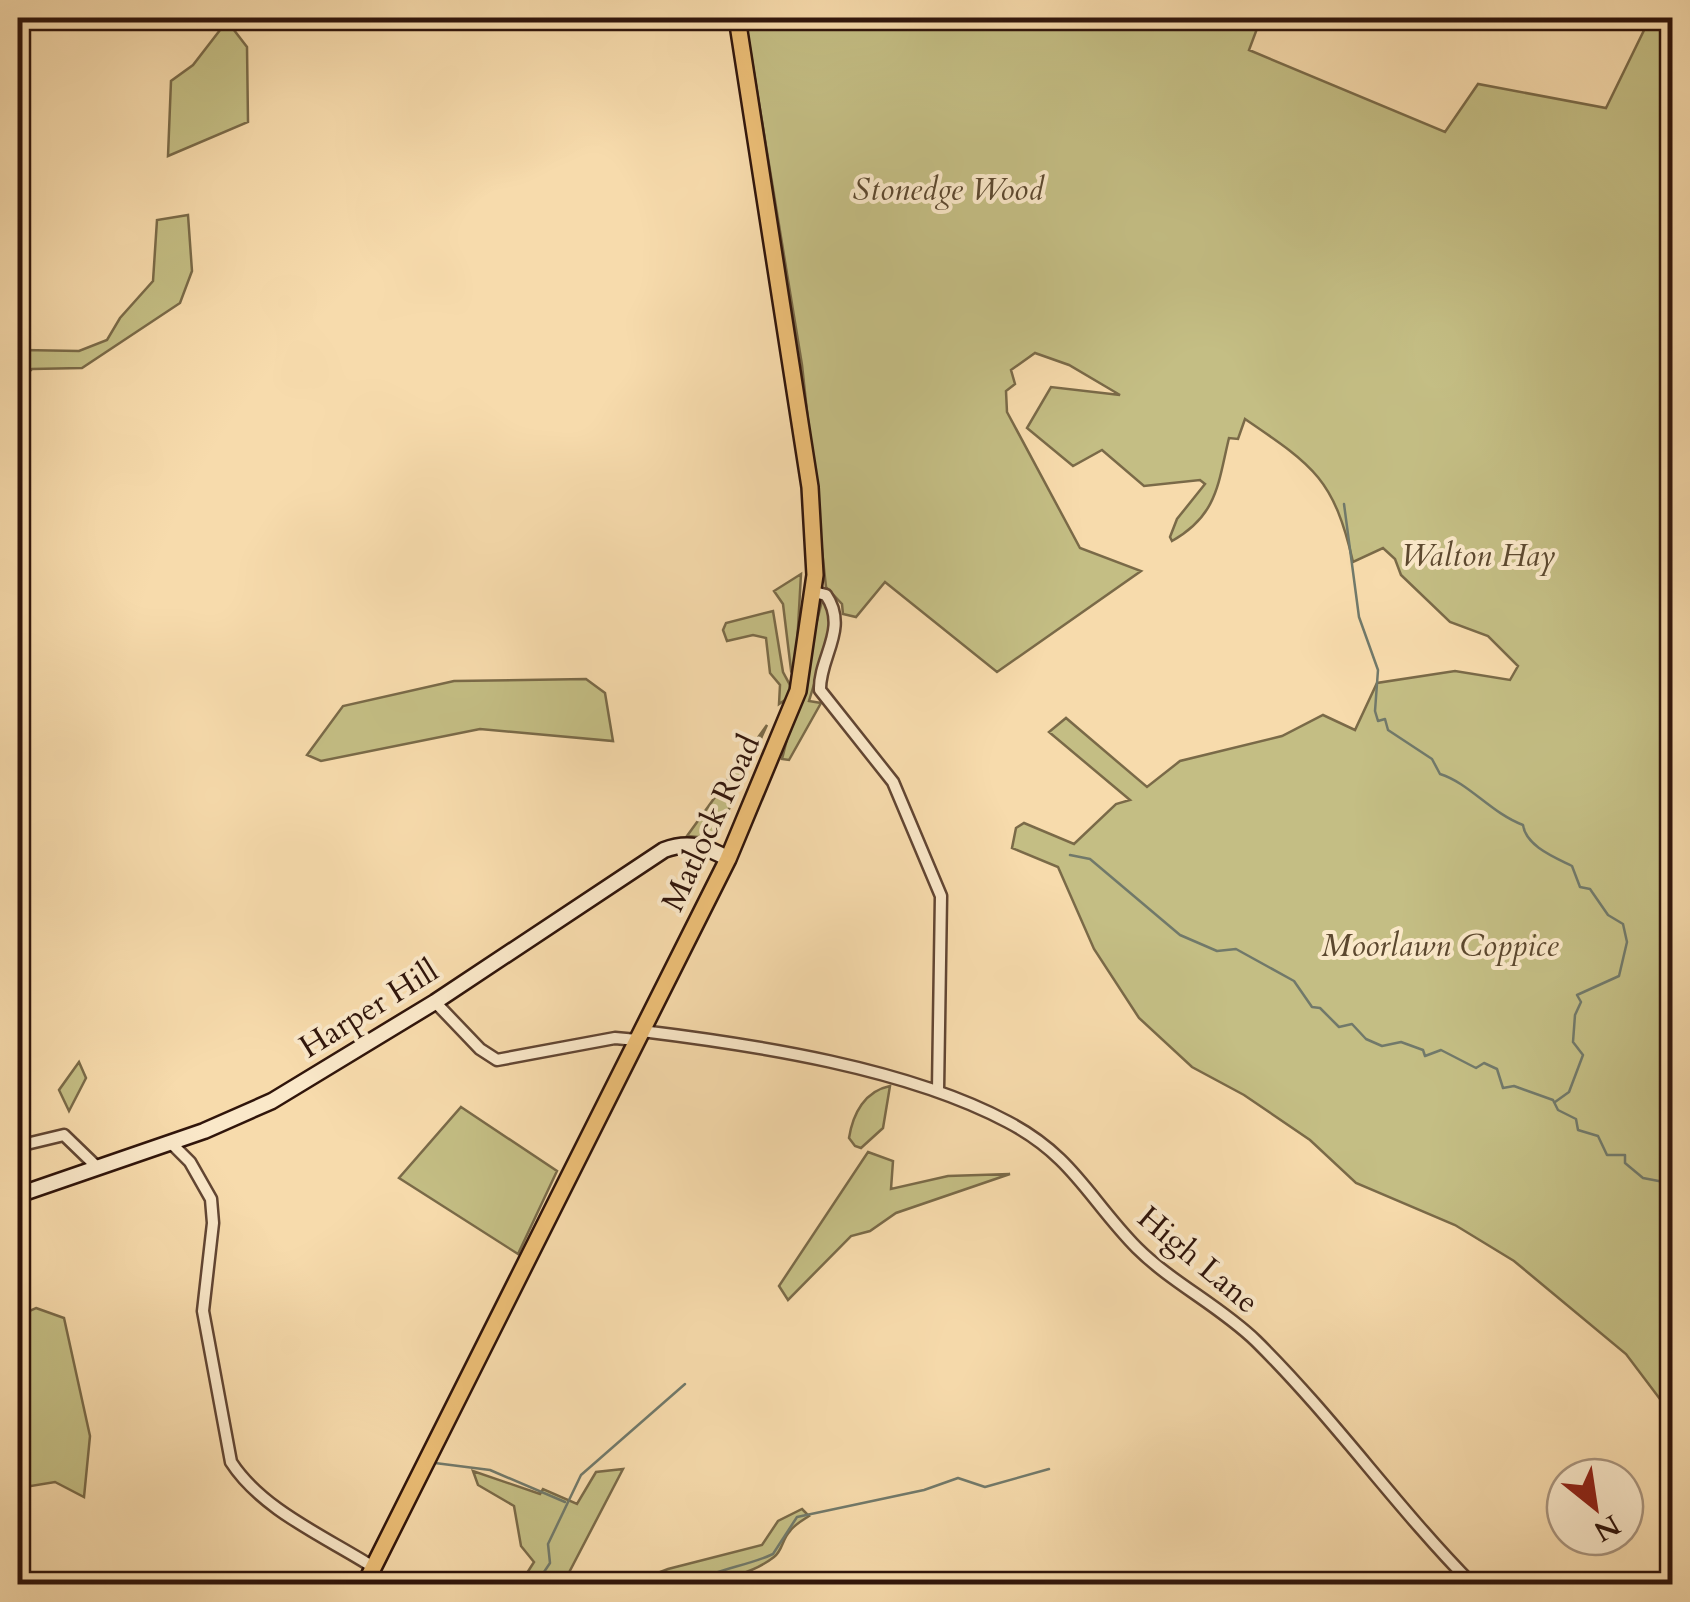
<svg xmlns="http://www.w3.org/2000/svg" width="1690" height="1602" font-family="Cardo,serif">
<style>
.green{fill:#c4be84;stroke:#7a6a48;stroke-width:2.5}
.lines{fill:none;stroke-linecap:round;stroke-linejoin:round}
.stream{stroke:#71796a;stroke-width:2.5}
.street-casing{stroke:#624633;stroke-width:15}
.secondary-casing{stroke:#30150b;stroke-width:19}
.primary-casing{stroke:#30150b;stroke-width:20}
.street{stroke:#fae8c9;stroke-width:10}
.secondary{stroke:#fae8c9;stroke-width:14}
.primary{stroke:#ecbe76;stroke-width:15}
.labels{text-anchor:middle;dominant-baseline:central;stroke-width:8;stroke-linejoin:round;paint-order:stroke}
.park-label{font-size:32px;font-style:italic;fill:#5c482f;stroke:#fae8c9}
.street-label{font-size:32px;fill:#30150b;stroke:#fae8c9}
</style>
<rect width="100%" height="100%" fill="#f7dbac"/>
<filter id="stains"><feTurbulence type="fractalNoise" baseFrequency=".002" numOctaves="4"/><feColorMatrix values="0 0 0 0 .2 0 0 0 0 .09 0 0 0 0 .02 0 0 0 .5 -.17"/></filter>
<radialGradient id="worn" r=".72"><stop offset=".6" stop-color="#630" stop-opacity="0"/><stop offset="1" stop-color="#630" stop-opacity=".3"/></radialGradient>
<path class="green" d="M745 18H1261L1249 50 1445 132 1478 84 1606 108 1650 18H1672V1415L1626 1354 1514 1261 1455 1225 1356 1183 1310 1140 1244 1095 1192 1067 1139 1018 1094 949 1058 867 1012 848 1016 828 1024 823 1074 844 1116 804 1130 800 1049 732 1066 718 1147 787 1180 761 1282 736 1323 715 1355 730 1377 683 1455 671 1510 680 1518 666 1488 636 1450 622 1401 575 1395 559 1383 548 1353 562C1334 479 1314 466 1245 419L1238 439 1229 438C1218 483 1218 515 1172 541L1170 537 1177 519 1205 484 1200 480 1144 486 1102 450 1073 466 1027 428 1051 387 1120 395 1069 365 1035 353 1011 370 1015 384 1006 391 1007 412 1080 548 1141 571 997 672 885 582 856 617 843 614 842 604 826 587 802 365Z
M227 21 247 47 248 122 168 156 171 81 193 65Z
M188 215 192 271 180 303 82 368 32 369 18 382V357L23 350 79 351 107 340 120 318 153 281 157 220Z
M801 574 796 663 791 670 783 604 774 591Z
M822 601 829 608V635L809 701 821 703 789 760 782 759Z
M773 611 783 672 791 687 788 698 779 704 780 685 770 673 766 638 753 635 727 641 723 630 726 623Z
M586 679 605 693 613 741 480 729 321 761 307 755 343 706 454 681Z
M767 725 720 829 709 838 687 836Z
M79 1062 86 1078 69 1111 59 1090Z
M890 1086 883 1128 861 1148 855 1146 849 1138C853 1113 865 1091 890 1086Z
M461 1107 557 1171 518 1254 399 1178Z
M868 1152 893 1161 891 1189 948 1176 1010 1174 896 1213 870 1231 851 1236 788 1300 779 1286Z
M36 1308 64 1318 90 1436 84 1497 55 1482 31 1486 18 1482V1316Z
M623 1469 563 1584H520L534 1562 521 1546 514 1506 478 1485 473 1471 540 1494 543 1489 577 1504 596 1472Z
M802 1509 809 1516C803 1520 794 1525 790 1531 782 1539 783 1550 774 1557 737 1586 675 1585 629 1584L668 1569 762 1545 778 1521Z"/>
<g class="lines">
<path class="stream" d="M1344 504 1359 617 1378 670 1375 711 1378 721 1385 719 1388 730 1432 759 1440 774C1469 783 1491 813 1523 825 1526 846 1554 857 1572 866L1580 887 1590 889 1608 915 1623 924 1627 942 1619 976 1577 995 1581 1002 1575 1015 1573 1042 1583 1055 1569 1092 1555 1102
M1070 855 1090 859 1180 935 1217 951 1236 949 1294 981 1312 1007 1320 1008 1339 1027 1352 1024 1366 1039 1382 1046 1401 1042 1423 1050 1425 1056 1441 1050 1476 1068 1484 1063 1497 1069 1503 1088 1514 1086 1553 1100 1558 1110 1576 1119 1578 1130 1598 1136 1607 1155H1625V1163L1643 1178 1669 1183 1666 1194 1672 1201
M1662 862 1669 873 1666 884 1672 896
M1672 904V925
M435 1463 490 1470 565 1502
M89 1584 90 1580
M536 1584 550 1563 548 1544 581 1475 685 1384
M691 1584C715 1569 748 1566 773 1554L797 1517 924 1490 958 1478 985 1487 1049 1469"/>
<g class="street-casing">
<path id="street" d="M814 592 826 595C849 629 819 657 820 690L893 782 941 896 938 1090
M435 1002 480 1049 497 1060 615 1038 637 1040
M642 1031C756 1045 907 1068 1008 1122 1073 1156 1089 1199 1137 1248 1172 1283 1220 1306 1256 1341 1334 1418 1396 1507 1472 1584
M170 1142 190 1162 211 1199 213 1223 203 1311 231 1462C262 1510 326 1537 373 1567
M18 1146 64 1135 95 1165"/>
</g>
<g class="secondary-casing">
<path id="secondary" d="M18 1195 204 1131 272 1101 435 1002 664 850C687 841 707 846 728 859"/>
</g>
<g class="primary-casing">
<path id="primary" d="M365 1584 728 859 798 691 815 575 810 487 737 18"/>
</g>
<use href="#street" class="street"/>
<use href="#secondary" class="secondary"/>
<use href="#primary" class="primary"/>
</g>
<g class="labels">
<g class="park-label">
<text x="948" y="190">Stonedge Wood</text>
<text x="1478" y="556">Walton Hay</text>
<text x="1440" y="946">Moorlawn Coppice</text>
</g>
<g class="street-label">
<text transform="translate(711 823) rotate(-65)">Matlock Road</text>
<text transform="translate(369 1009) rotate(-32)">Harper Hill</text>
<text transform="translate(1198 1260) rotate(40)">High Lane</text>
</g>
</g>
<rect width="1690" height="1602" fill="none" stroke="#f7dbac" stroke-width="60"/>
<rect x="20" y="20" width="1650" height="1562" fill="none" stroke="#30150b" stroke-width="5"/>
<rect x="30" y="30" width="1630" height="1542" fill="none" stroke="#30150b" stroke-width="2.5"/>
<g transform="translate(1595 1507) rotate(150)"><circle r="48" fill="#fae8c9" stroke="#a9947d" stroke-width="2.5"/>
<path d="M0-8L18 38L0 25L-18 38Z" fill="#8f2418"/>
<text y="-15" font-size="28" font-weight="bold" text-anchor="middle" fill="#30150b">N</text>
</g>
<rect width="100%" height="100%" filter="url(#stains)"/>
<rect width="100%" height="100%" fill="url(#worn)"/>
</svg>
